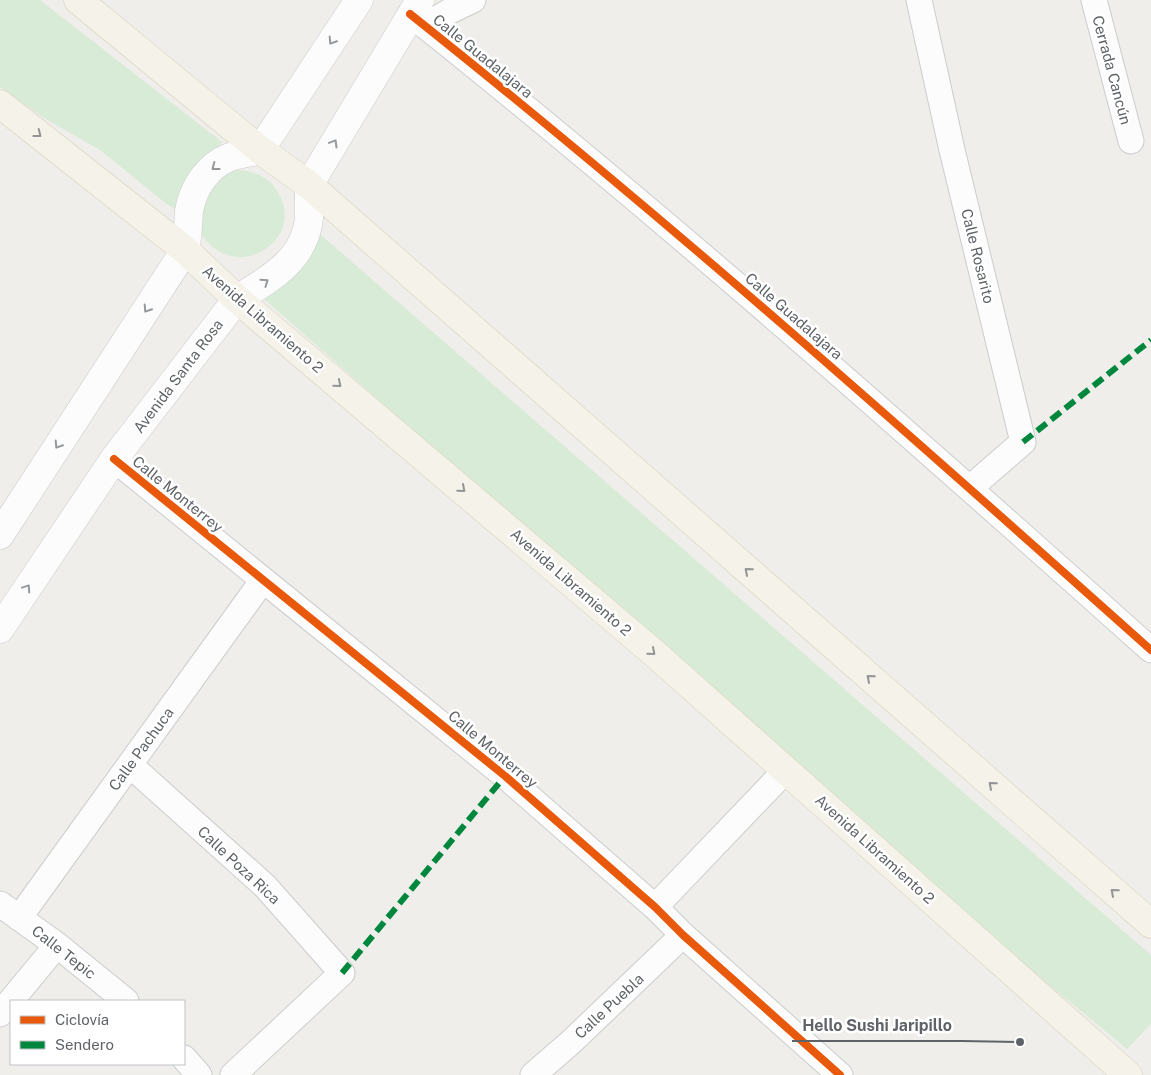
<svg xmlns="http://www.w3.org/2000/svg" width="1151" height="1075" font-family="'Public Sans',sans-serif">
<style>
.green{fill:#d8ebd6}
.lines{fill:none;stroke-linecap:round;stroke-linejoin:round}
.minor-casing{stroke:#cbcccc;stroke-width:27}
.tertiary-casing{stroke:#cbcccc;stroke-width:29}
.secondary-casing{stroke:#cacacb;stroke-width:29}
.primary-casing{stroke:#d7ceb8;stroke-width:29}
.minor{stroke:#fdfcfc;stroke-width:25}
.tertiary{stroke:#fdfcfc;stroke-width:28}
.secondary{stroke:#fdfcfc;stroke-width:28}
.primary{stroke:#f4f2e9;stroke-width:28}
.quiet{stroke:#00873e;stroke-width:6;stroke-dasharray:12 6;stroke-linecap:butt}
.cycleway-casing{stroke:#fff;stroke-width:11}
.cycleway{stroke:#e8590c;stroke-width:8}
.oneway{stroke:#96999c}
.oneway2{stroke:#939595}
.labels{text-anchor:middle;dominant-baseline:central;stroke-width:5;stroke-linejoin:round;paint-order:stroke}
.street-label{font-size:15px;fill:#5f6368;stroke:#fff}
.leader{fill:none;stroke:#5f6368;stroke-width:2}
.callout-dot{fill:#5f6368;stroke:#fff;stroke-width:2}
.callout-label{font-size:16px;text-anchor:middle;font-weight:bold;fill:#5f6368;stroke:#fff;stroke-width:5;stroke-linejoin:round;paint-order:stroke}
</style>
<rect width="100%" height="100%" fill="#efeeea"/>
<path class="green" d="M0 0H40L222 142 181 211 171 207 163 201 100 150 44 118 0 87Z
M240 170C259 173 273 179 281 198 299 239 248 274 214 248 208 243 202 237 200 230 198 222 199 212 198 203L225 172Z
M314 229 1151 955V1024L1127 1049 922 880 263 298Z"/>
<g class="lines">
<g class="minor-casing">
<path id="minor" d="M919 0 952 150 1023 442 970 488
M1094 0 1131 141
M410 14C665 217 908 433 1151 650
M425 26 450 11 473 0
M114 459 505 776 655 907 683 935 840 1075
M130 765 265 886 342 973 233 1075
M0 904 57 945 126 1001
M655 907 786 770
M19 918 263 580
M0 1014 57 945
M184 1058 199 1075
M533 1075 570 1043 683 935"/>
</g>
<g class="tertiary-casing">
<path id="tertiary" d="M260 150 359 0
M309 185 420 0"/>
</g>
<g class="secondary-casing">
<path id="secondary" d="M0 535 185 250C188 237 188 225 189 211 193 188 207 166 230 157 239 154 250 153 260 150
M0 629 114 459 237 299C270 279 306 259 309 217 309 206 309 196 309 185"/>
</g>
<g class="primary-casing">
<path id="primary" d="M78 0 260 150 309 185 1151 924
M0 104 185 250 237 299 654 653 1128 1075"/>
</g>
<use href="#minor" class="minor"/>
<use href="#tertiary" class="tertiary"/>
<use href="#secondary" class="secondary"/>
<use href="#primary" class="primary"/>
<path class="quiet" d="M1023 442 1151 340
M342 973 505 776"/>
<g class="cycleway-casing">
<path id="cycleway" d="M410 14C665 217 908 433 1151 650
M114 459 505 776 655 907 683 935 840 1075"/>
</g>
<use href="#cycleway" class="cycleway"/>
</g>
<defs><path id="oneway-chevron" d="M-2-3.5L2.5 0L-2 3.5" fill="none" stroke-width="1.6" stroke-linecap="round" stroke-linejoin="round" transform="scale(1.25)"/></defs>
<g class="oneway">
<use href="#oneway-chevron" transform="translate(332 41) rotate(123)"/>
<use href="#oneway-chevron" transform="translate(334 143) rotate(-59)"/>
<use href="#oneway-chevron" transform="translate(215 167) rotate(143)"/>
<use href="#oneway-chevron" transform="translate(265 282) rotate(-35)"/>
<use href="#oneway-chevron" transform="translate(147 309) rotate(123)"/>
<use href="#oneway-chevron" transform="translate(58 445) rotate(123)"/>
<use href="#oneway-chevron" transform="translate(27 588) rotate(-56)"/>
</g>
<g class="oneway2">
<use href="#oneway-chevron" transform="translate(38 134) rotate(38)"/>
<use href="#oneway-chevron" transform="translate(338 384) rotate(40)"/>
<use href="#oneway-chevron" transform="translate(462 489) rotate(41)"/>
<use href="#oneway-chevron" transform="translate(748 571) rotate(-139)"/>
<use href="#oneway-chevron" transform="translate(652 652) rotate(41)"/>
<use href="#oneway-chevron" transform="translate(870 678) rotate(-139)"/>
<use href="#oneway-chevron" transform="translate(992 785) rotate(-139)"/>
<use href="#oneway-chevron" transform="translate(1114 892) rotate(-139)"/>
</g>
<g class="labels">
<g class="street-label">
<text transform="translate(483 56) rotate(39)">Calle Guadalajara</text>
<text transform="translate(1112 70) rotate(75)">Cerrada Cancún</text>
<text transform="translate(978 256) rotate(76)">Calle Rosarito</text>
<text transform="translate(794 316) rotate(41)">Calle Guadalajara</text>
<text transform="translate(263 319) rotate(41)">Avenida Libramiento 2</text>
<text transform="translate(178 376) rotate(-53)">Avenida Santa Rosa</text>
<text transform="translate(178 494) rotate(39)">Calle Monterrey</text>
<text transform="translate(571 582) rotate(41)">Avenida Libramiento 2</text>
<text transform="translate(141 749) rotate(-54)">Calle Pachuca</text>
<text transform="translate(493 749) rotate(40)">Calle Monterrey</text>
<text transform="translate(875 849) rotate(42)">Avenida Libramiento 2</text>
<text transform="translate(239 865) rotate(43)">Calle Poza Rica</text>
<text transform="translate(64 952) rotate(38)">Calle Tepic</text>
<text transform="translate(609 1006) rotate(-43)">Calle Puebla</text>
</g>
</g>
<path class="leader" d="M1020 1042L962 1041H792"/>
<circle class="callout-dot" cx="1020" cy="1042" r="5"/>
<g class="callout-label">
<text x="877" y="1031">Hello Sushi Jaripillo</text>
</g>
<rect x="10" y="1000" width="175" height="65" fill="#ffffff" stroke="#bfc1c3"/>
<rect x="20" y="1016" width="25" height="8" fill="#e8590c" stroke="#bfc1c3"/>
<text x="55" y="1025" font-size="15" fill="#5f6368">Ciclovía</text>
<rect x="20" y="1041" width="25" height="8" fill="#00873e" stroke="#bfc1c3"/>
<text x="55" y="1050" font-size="15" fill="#5f6368">Sendero</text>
</svg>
